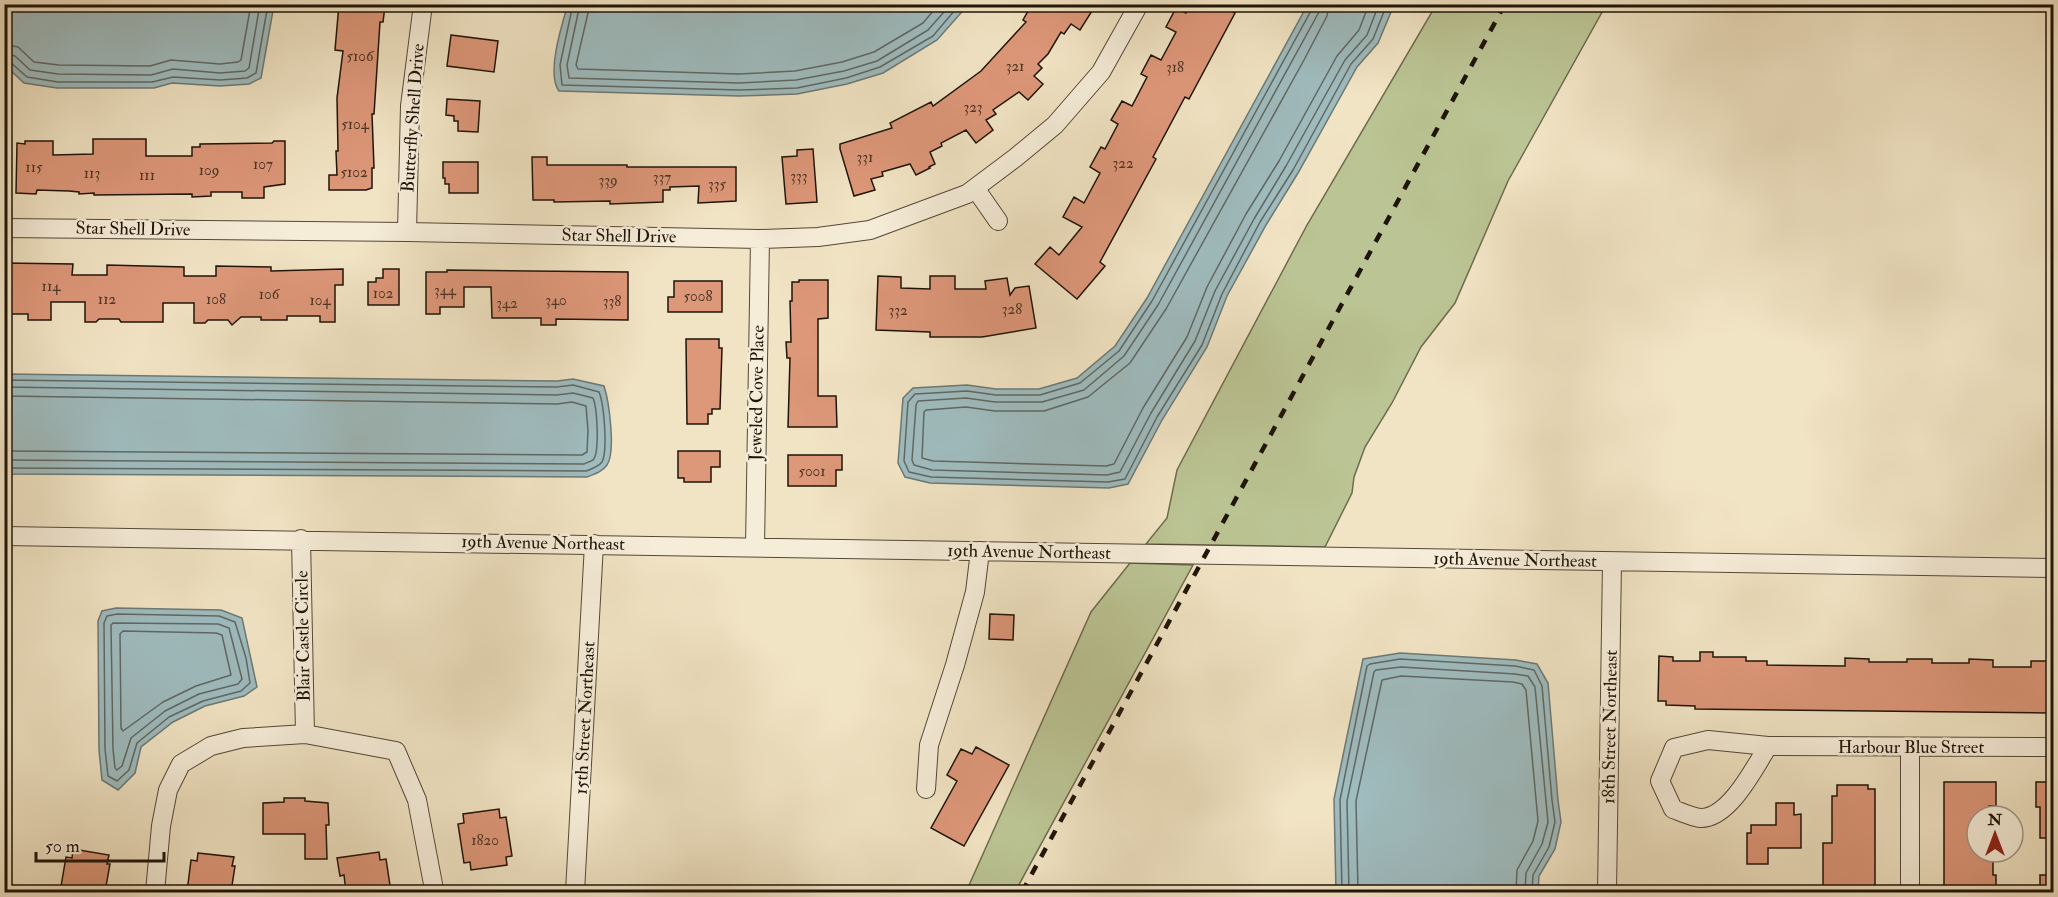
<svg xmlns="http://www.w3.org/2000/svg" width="2058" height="897" font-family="'IM FELL Double Pica',serif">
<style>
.green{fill:#bbc494;stroke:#6d6c4e;stroke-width:1.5}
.water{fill:#9fbcbf;stroke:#6c7976;stroke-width:1.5}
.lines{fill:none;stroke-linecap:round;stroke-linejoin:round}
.shore{stroke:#5f6864;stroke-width:1.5}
.building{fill:#dd9779;stroke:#1f1408;stroke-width:1.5}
.minor-casing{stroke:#544837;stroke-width:20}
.minor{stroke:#f6edd9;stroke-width:18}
.rail{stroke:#1f1408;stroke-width:4.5;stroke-dasharray:10 10;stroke-linecap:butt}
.labels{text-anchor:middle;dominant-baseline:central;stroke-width:5;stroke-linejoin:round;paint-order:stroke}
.number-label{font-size:15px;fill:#4e3524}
.street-label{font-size:18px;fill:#1f1408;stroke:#f6edd9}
</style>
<rect width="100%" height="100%" fill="#f1e4c4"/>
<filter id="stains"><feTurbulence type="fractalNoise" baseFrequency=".00333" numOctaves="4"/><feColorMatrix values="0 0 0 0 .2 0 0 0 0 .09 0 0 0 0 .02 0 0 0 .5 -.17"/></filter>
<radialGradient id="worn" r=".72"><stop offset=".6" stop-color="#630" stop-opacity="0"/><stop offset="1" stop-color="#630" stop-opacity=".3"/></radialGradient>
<path class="green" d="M1436 5H1606L1508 181 1455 303 1421 347 1392 403 1365 447 1354 477 1352 493 1325 547 1146 544 1167 518 1177 470 1307 225Z
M1130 563 1193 565 1015 892H966L1091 612Z"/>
<path class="water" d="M568 4H968V5L937 40 883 73 847 84 797 94 739 96 559 91C546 74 562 24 568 4Z
M1308 4 1394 5 1378 43 1357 67 1298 173 1266 225 1227 296 1207 347 1162 420 1128 484 1109 488 930 483 905 477 898 463 903 398 913 388 967 385 996 389H1039L1077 378 1115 346 1147 298Z
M4 5 5 4 274 5 261 78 249 84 220 86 172 83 154 88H57L24 83 8 68 5 59Z
M5 374 557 381 573 379 604 386C609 401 616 452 607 465 602 472 595 474 587 477L5 474Z
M116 608 221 610 242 618 257 687 244 696 205 706 173 722 141 747 135 773 118 790 102 780 99 750 98 621 102 611Z
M1400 653 1516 660 1537 664 1548 683 1558 800 1561 822 1555 849 1539 876 1538 892H1336L1334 799 1363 659Z"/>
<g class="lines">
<path class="shore" d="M573 4 560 65 562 85 739 90 797 88 846 78 880 67 933 36 960 4
M580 4 567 65 569 78 739 83 796 80 844 71 877 61 928 30 951 4
M590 4 576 65 578 69 739 74 795 71 842 62 874 52 923 23 939 4
M1313 4 1312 9 1152 301 1119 351 1080 383 1040 395H996L967 391 915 394 908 402 904 461 909 472 931 477 1108 482 1125 479 1157 417 1202 345 1222 294 1260 222 1293 170 1351 64 1373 39 1387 4
M1320 4 1319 12 1158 305 1124 356 1084 390 1042 402H995L966 398 918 401 916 405 912 460 914 465 932 470 1107 475 1120 472 1151 413 1195 341 1215 291 1254 219 1286 166 1345 60 1367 35 1379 4
M1329 4 1327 16 1304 60 1166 309 1130 363 1088 397 1044 411H995L966 407 926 410 924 412 922 458 933 461 1106 466 1114 464 1143 408 1187 337 1207 287 1246 214 1279 161 1337 56 1359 30 1369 4
M4 44 18 47 34 62 59 65 150 66 171 60 220 64 238 62 241 60 251 4
M4 53 15 56 30 70 58 74 151 75 173 69 220 73 245 71 249 68 260 4
M4 61 10 62 27 77 58 82H152L173 77 220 80 247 78 256 73 268 4
M4 380 557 387 573 385 599 392C604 404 608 450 602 462 598 467 592 469 586 471L4 468
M4 387 557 395 573 393 593 398C597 407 600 453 593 460 592 461 586 463 584 464L4 460
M4 396 557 404 572 402 586 406 588 430 587 452 582 455 4 451
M117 614 219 616 235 622 246 658 250 683 241 691 203 701 169 717 137 743 129 770 117 781 108 776 105 749 104 623 107 616Z
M113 623 218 624 229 628 242 679 238 684 199 694 165 711 131 738 122 766 117 770 115 768 113 749 111 625Z
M123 631 216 633 222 635 231 675 196 686 163 702 123 731 121 728 120 634Z
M1342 892 1340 800 1367 666 1370 664 1400 659 1515 666 1534 670 1542 686 1552 800 1555 822 1549 847 1533 875 1532 892
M1349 892 1347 801 1374 672 1376 670 1401 667 1515 674 1528 676 1535 687 1548 822 1542 844 1526 873 1525 892
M1358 892 1356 801 1382 680 1401 676 1513 682 1522 684 1526 690 1538 821 1533 841 1517 870 1516 892"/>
</g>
<path class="building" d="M339 4 385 6 383 22H380L374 114H372L374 168H372V188L366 190H329V175H337L336 151H338L337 98 343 51 335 50Z
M1032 4H1081L1092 11 1080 30 1071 24 1064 34 1061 32 1048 54 1038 64 1042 68 1034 76 1043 84 1028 100 1019 92 993 110 996 114 986 120 993 130 976 143 966 130 941 143 942 146 930 152 935 164 929 167 930 168 916 175 910 164 882 172 883 176 871 179 875 190 854 196 840 149V144L892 128 890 123 931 102 933 106 981 71 1026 22 1023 20Z
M1191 4H1218L1235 13 1189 99 1185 97 1153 157 1156 159 1100 262 1105 266 1077 299 1035 264 1050 247 1059 255 1082 227 1063 217 1074 197 1084 203 1100 173 1090 167 1101 147 1105 149 1118 124 1111 120 1122 101 1132 106 1147 77 1141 74 1151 55 1161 60 1176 32 1166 27 1176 8 1186 13Z
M451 35 498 41 494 72 447 66Z
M447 99 480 101 478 132 458 131V121H454V116L446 115Z
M93 139H146V156H192V147H200V144L272 143 274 141H285V184L264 187V198H242V192H211V196L192 197V194L94 195V193L79 194V192L69 191 37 190 36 194 16 193 17 143 25 144V141H53V155L93 154Z
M813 149 817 202 786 204 782 157 797 156V150Z
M532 157H547V165H627V167H736V201L698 203 699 186 670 187V190H663V202L610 204V201L554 202V200H533Z
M443 162H478V193H449V184H445V178H443Z
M4 263 73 264 72 275H107V265L184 267V276H216V266L271 267V271L343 269V285H335V322H320V316H287V320H261V317H241L232 325 228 320H208L205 323H194V303H163V322H121L119 319H99L96 322H85V302H51V320H28V314H4Z
M383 269H399V305H368V282H376V278H383Z
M447 270 628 272V320L556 319V325H541V318H492L491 287H464V307H440V314H426V272H447Z
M878 276 901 277V288L930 289V276H955V289H986L985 281 1007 278 1010 295 1015 288 1029 286 1036 328 982 337H930V332L876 330Z
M799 280H828V318L818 319V396H836L837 427H788L790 358H787L786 342H791L790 301H792V282H799Z
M674 281H722V312H668V297H674Z
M686 339H719V348H722L720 409H712V414H708V424H687Z
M678 451H720V467H711V482H684V478H678Z
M788 455H842V470H836V486H788Z
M990 614 1014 615 1013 640 989 639Z
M1700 652H1713V657H1746V661H1767V665L1845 666V658L1869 659V662H1907V659H1932V663H1969V659L1993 660V667H2031V661H2054V709H2048V713L1695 709V706L1666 705V701H1658L1659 656 1673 657V661H1700Z
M976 747 1009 765 964 846 931 828 957 781 947 775 961 749 972 754Z
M1944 782H1996V806H1989V816H1977V852L1993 853V875H1996V892H1944Z
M2036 782H2054V838H2040V807H2036Z
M1837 785H1868V789H1875V892H1823V843H1832V796H1837Z
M284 798H305V801L328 803 329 825H326L327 859H305V834H263V803L284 802Z
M1776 803H1794V815L1801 814V848H1768V864H1747V833H1751V825H1776Z
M499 809 500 818 506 817 512 856 506 857 507 865 471 870 470 862 464 863 458 824 464 823 463 814Z
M73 849 109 855 107 864H110L105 892H60L66 857 72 858Z
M379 852 380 860 386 859 391 892H346L344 875 340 876 337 858Z
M198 853 234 857 232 866H235L231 892H187L191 860 197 861Z
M2040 875H2054V892H2040Z"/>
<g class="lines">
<g class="minor-casing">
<path id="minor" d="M975 188 998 221
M4 228 407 232 760 239 818 237 870 230 967 194 1015 158 1055 125 1101 72 1139 4
M407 232 410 106 423 4
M4 536 2054 568
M301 539 305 734
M755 547 760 239
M1768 746C1755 767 1729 819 1700 818 1692 817 1681 812 1673 809L1660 781 1674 748 1708 740 1768 746 2054 747
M1910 747V892
M926 789 929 745 955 665 975 592 980 551
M155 892 161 826 168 790 181 764 211 746 243 738 305 734 396 751 417 800 433 884 432 892
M575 892 594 544
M1607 892 1612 562"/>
</g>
<use href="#minor" class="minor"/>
<path class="rail" d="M1022 892 1505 4"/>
</g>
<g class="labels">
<g class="number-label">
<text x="360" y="56">5106</text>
<text x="1015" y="66">321</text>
<text x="1175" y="67">318</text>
<text x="973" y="107">323</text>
<text x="355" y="124">5104</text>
<text x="865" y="157">331</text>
<text x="1123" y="163">322</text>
<text x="263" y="164">107</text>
<text x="34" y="167">115</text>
<text x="209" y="170">109</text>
<text x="354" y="172">5102</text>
<text x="92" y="173">113</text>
<text x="147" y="175">111</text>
<text x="799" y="176">333</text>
<text x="662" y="177">337</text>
<text x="608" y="180">339</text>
<text x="717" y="184">335</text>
<text x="51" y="286">114</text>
<text x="445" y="290">344</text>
<text x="383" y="293">102</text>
<text x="269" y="294">106</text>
<text x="698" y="296">5008</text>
<text x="107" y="299">112</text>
<text x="216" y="299">108</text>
<text x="320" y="300">104</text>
<text x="556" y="300">340</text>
<text x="612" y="301">338</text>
<text x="507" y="303">342</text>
<text x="1012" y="309">328</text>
<text x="898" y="310">332</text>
<text x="812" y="471">5001</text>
<text x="485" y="840">1820</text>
</g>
<g class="street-label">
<text transform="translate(413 118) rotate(-86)">Butterfly Shell Drive</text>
<text transform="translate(133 229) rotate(1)">Star Shell Drive</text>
<text transform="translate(619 236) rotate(1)">Star Shell Drive</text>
<text transform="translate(757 393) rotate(-89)">Jeweled Cove Place</text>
<text transform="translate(543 543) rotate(1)">19th Avenue Northeast</text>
<text transform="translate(1029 552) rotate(1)">19th Avenue Northeast</text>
<text transform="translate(1515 560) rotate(1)">19th Avenue Northeast</text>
<text transform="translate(303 636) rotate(-91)">Blair Castle Circle</text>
<text transform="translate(585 718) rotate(-87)">15th Street Northeast</text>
<text transform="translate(1610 727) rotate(-89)">18th Street Northeast</text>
<text x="1911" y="747">Harbour Blue Street</text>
</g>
</g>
<rect width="2058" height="897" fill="none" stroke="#f1e4c4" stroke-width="24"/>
<rect x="6" y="6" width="2046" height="885" fill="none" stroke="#1f1408" stroke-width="3"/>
<rect x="12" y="12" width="2034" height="873" fill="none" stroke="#1f1408" stroke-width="1.5"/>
<g transform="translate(1995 834)"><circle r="28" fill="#f6edd9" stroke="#a09685" stroke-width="1.5"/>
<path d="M0-4.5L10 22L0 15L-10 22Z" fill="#8f2418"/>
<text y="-9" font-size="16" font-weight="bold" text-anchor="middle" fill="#1f1408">N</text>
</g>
<path d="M36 852v9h128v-9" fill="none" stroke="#1f1408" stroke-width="3"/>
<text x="45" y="852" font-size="18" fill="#1f1408" stroke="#f6edd9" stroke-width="4.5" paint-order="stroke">50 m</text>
<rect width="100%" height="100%" filter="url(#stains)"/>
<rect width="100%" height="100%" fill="url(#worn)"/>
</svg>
